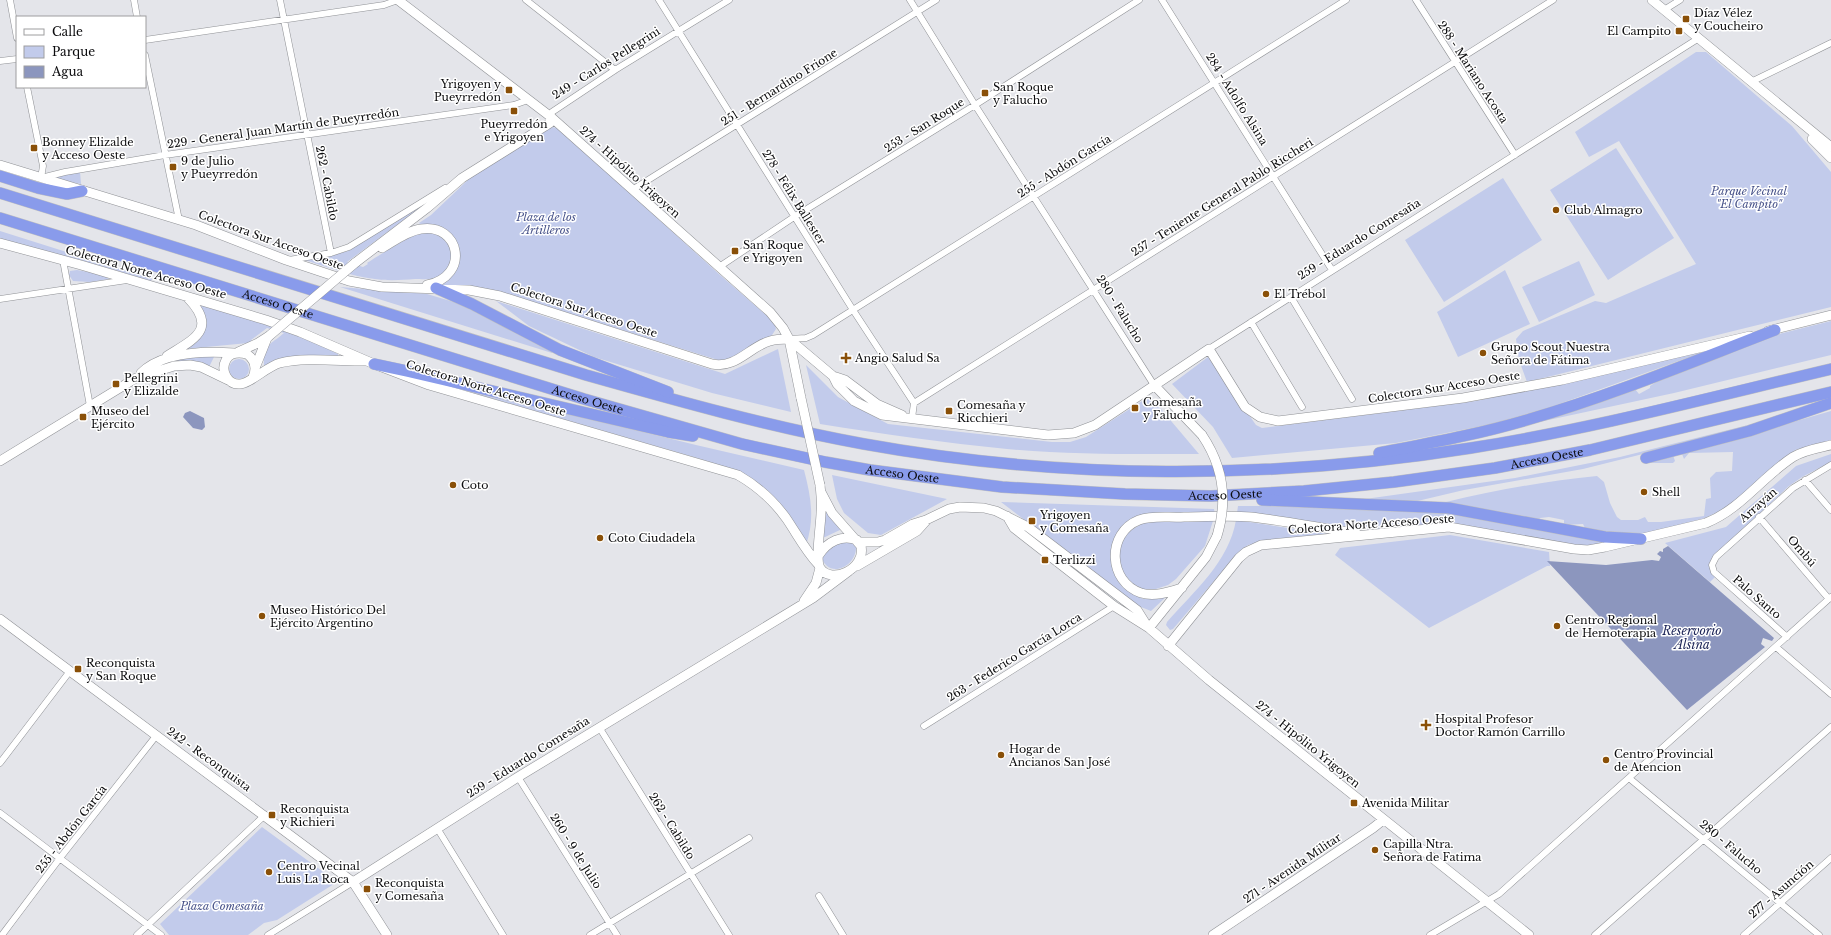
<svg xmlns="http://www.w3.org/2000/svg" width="1831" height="935" font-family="'Libre Baskerville',serif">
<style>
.green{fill:#c2cbeb}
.water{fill:#8c96be}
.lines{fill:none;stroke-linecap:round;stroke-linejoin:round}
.street-casing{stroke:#909296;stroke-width:7}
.secondary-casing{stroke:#909296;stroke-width:10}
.highway-casing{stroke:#c0c0c0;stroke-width:12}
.street{stroke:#fff;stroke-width:6}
.secondary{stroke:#fff;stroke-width:9}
.highway{stroke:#899beb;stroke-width:11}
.secondary-bridge-casing{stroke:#909296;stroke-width:10;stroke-linecap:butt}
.secondary-bridge{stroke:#fff;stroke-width:9}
.poi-dot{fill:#8a5008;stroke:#fff;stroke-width:1.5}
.labels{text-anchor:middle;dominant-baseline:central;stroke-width:3;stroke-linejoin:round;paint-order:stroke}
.poi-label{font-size:11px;fill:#0c0c0e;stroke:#fff;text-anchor:start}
.street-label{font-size:11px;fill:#0c0c0e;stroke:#fff}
.park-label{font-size:11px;font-style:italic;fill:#48538a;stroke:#fff}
.water-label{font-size:12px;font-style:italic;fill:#20285a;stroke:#fff}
</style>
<rect width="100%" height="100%" fill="#e4e5ea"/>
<path class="green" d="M1696 52H1706L1792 126 1831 172V307L1527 382 1519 360 1516 339 1523 331 1595 301 1606 303 1696 264 1619 141 1589 157 1575 132Z
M551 127 558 128 720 275 774 322 776 329 772 335 730 360H718L496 291 469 286 442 285C444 281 453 277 456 271 459 264 457 259 456 252 453 231 444 222 421 225L419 223 431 215 471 177Z
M1616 148 1674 238 1608 280 1550 190Z
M80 171 81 184 57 179 55 176Z
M1503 178 1542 240 1444 302 1405 240Z
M436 196 347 262 363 267 368 264 367 263C376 257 415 233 423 232 451 231 463 264 439 277 433 280 422 279 415 279 402 280 388 281 375 279 353 277 323 265 301 259L329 256 348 251Z
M0 231 152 279 151 281 87 262 38 251 0 240Z
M1579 261 1595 295 1539 322 1522 287Z
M77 270 104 275 109 279 90 282 73 281 69 275 70 271Z
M1505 270 1530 324 1458 357 1437 312Z
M340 287 427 294 464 305 552 350V353Z
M496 301 725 374 778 349 791 412 712 393 594 357 529 326Z
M201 304C248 319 294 332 338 354V356L264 366C263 344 269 346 284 333L267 328 251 340 252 342 248 343 185 349 197 342 202 336Z
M1831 321V355L1674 393 1507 429 1635 389 1639 394 1650 388V386L1656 382 1655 378 1775 335Z
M1709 350 1551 407 1492 424 1396 443 1232 458 1213 427 1172 384 1208 357 1256 425 1262 428 1476 401Z
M215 355 209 367 169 364C180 355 201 356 215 355Z
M229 369a10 10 0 1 1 20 0a10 10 0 1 1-20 0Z
M806 365 838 397 888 424 1052 442H1070L1086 437 1150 396 1199 454C1135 454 1071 455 1007 449 945 443 883 434 820 424Z
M407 374 696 445 804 470C811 497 815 519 806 545L743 473 697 458Z
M1831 411V440L1795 450 1732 505 1705 518 1644 534 1629 535 1586 530 1583 524 1564 525V520L1549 517 1540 518 1539 520 1446 502C1496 490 1546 481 1597 476L1604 482 1610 503 1617 517 1621 520H1638L1645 517 1648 522H1661L1704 516 1706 499 1711 498 1710 478 1716 472 1732 471 1733 452 1689 453 1684 459 1682 454 1673 455 1675 461 1673 463H1644L1645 459 1744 436Z
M1756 423 1759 425 1583 469 1464 490 1409 503 1358 500 1515 478 1620 457Z
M1831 454V462L1802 477 1789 486 1715 555V577L1710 582 1665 543 1726 527 1796 466Z
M832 475 947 499 881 535 868 533 844 513 837 499Z
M1001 502 1214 509 1215 515 1141 517 1123 526 1111 547 1113 569 1122 587 1143 599 1167 596 1151 611 1136 605Z
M825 506 842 529 821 539Z
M1238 506H1337L1450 510 1558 534 1609 539 1610 542 1595 545 1579 546 1493 531 1352 528 1237 513Z
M1236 520 1327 534V536L1273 539 1248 545 1238 553 1173 629 1170 630 1166 625 1167 622C1194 591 1229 562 1236 520Z
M1164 521H1213L1212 524 1205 546 1176 579 1168 585 1156 589H1143L1130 583 1119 568 1120 542 1125 534 1143 523Z
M1450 535 1549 552 1550 566H1547L1429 628 1335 555 1340 548Z
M842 541 853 542 856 545C858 567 827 581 821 555L830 547Z
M262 827 337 882 277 920 264 923 248 935H169L160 924Z"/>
<path class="water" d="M190 411 204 418 205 427 202 430 193 428 183 417 185 413Z
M1668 546 1774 638 1772 641 1763 638 1761 644 1765 647 1687 710 1547 561 1606 565 1652 560 1659 561 1661 557 1657 554 1660 551 1663 552V549Z"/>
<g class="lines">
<g class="street-casing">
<path id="street" d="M10 0 17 38
M134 0 137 17
M280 0 331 253
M526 0 615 70
M659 0 853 310 914 403
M910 0 975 105 1154 385
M1162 0 1332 270
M1416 0 1515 155
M1664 10 1680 0
M145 40 384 5 398 0
M145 55 179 220
M0 61 17 59
M1751 82 1831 43
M27 87 43 166 41 178 65 172 165 155 514 105 528 100
M551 117 552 112 615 70 729 0
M632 190 936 0
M63 260 90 406
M289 260 331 253 349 247 445 188
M719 267 794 217 975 105 1139 0
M1291 297 1352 399
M0 299 127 280
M1251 322 1302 407
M789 339 806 338 813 335 1346 0
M1209 349 1699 38
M912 418 914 403 1553 0
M1805 480 1831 510
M1759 517 1829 599
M1787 637 1714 572 1712 565 1716 557 1793 488 1831 465
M1776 647 1831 694
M924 726 1114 606
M599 727 729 935
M0 763 70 671
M518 777 617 935
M1629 778 1819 935
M0 813 161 935
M437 828 503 935
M819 896 843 935
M2 935 60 858 156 736
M137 935 265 815
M268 935 353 882
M590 935 749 838
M1430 935 1499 894 1831 597
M1595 935 1831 727
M1744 935 1831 858"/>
</g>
<g class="secondary-casing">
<path id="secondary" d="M398 0 551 117 770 312 783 328 789 339 833 376 837 384 854 401 882 415 1048 435 1074 433 1095 425 1209 349 1245 407 1260 417 1278 421 1463 398 1562 380 1750 336
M1652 0 1831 147
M1812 139 1831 158
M0 165 196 225 286 260 349 281 382 287 469 290 500 296 712 364C736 369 749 347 770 341 776 339 782 339 789 339
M0 243 81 265 266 320 300 332 374 364 429 385 738 475C757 486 773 500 786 518 797 534 805 550 818 564
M382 248C394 241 407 231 421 229 460 223 471 276 427 285
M355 263 427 208 462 178 550 123 551 117
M1768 331 1831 315
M789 339 801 398
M238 352 258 343 269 336
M167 356C192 340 219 330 188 298
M255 368 267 338
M141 373C163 351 205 351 234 353
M833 376 845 380 877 404 902 415
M253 377C257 368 255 360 247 354 238 352 230 352 226 360 220 371 228 385 240 384 249 384 268 366 280 363 303 357 339 361 363 361
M1154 385 1202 435
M0 461 136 378 174 366 190 365 201 367 228 380
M820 485C821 494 822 504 821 513 821 524 815 560 820 568 831 585 866 569 861 546L832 513 821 492
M1007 516 1014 528 1114 606 1149 628 1209 680 1529 935
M859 542H878L885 540 913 524 926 520 949 509 960 507 984 508 996 511 1028 527 1137 610 1147 626
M819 555C827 542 842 534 857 540
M857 566 917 531 926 521
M1182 588C1169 592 1155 597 1141 593 1108 582 1106 533 1139 520 1153 515 1170 518 1184 517 1206 517 1229 515 1251 517 1286 521 1321 528 1356 533
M804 601 816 583 820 568
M0 619 353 882 387 935
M1149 628 1206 557 1217 536
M1168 646 1239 558 1246 552 1261 545 1449 527 1574 549 1588 550 1605 547 1706 523C1741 509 1762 477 1793 457 1804 450 1818 448 1831 445
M353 882 518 777 813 598 849 571
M1213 935 1373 828 1383 820"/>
</g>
<g class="highway-casing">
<g id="highway">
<path d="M0 176 38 188 67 194 82 191"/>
<path d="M0 193 586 375C678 401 770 427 864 444 1063 480 1271 480 1471 448 1592 429 1712 397 1831 369"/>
<path id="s1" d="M0 218 584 399 742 444 825 462 870 470 1002 487 1125 494 1211 496 1304 491 1394 482 1495 468 1590 450 1831 392"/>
<path d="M436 288 472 304 560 350 668 392"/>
<path d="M374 364 407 371 668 432 693 436"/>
<path d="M1379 453C1430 443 1480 434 1530 419 1613 395 1694 361 1775 330"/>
<path d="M1646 458 1749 431 1831 403"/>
<path d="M1262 500 1449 508 1605 537 1641 539"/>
</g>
</g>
<use href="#street" class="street"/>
<use href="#secondary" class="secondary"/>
<use href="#highway" class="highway"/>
<g class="secondary-bridge-casing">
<path id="secondary-bridge" d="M269 336 355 263
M801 398 820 485
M1202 435C1223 466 1228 500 1217 536"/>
</g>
<use href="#secondary-bridge" class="secondary-bridge"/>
</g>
<g class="poi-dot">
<rect x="1682" y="15" width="8" height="8" rx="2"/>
<rect x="1675" y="27" width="8" height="8" rx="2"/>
<rect x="505" y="86" width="8" height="8" rx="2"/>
<rect x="981" y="89" width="8" height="8" rx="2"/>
<rect x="510" y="107" width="8" height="8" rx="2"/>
<rect x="30" y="144" width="8" height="8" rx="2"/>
<rect x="169" y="163" width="8" height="8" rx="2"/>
<circle cx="1556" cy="210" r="4"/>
<rect x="731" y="247" width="8" height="8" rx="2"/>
<circle cx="1266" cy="294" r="4"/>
<circle cx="1483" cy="353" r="4"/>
<path d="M844 352h4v4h4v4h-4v4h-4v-4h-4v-4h4z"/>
<rect x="112" y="380" width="8" height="8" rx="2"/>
<rect x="1131" y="404" width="8" height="8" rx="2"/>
<rect x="945" y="407" width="8" height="8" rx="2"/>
<rect x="79" y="413" width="8" height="8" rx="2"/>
<circle cx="453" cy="485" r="4"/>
<circle cx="1644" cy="492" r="4"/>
<rect x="1028" y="517" width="8" height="8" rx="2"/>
<circle cx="600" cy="538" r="4"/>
<rect x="1041" y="556" width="8" height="8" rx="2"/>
<circle cx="262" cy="616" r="4"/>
<circle cx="1557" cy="626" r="4"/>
<rect x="74" y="665" width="8" height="8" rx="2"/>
<path d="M1424 719h4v4h4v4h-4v4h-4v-4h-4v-4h4z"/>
<circle cx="1001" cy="755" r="4"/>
<circle cx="1606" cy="760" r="4"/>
<rect x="1350" y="799" width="8" height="8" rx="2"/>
<rect x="268" y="811" width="8" height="8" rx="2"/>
<circle cx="1375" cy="850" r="4"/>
<circle cx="269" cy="872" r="4"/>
<rect x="363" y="885" width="8" height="8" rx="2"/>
</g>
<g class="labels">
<g class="poi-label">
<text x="1694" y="13">Díaz Vélez<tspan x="1694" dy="13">y Coucheiro</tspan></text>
<text x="1671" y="31" text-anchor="end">El Campito</text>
<text x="501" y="84" text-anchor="end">Yrigoyen y<tspan x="501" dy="13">Pueyrredón</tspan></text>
<text x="993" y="87">San Roque<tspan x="993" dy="13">y Falucho</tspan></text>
<text x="514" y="124" text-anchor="middle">Pueyrredón<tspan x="514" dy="13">e Yrigoyen</tspan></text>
<text x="42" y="142">Bonney Elizalde<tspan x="42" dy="13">y Acceso Oeste</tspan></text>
<text x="181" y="161">9 de Julio<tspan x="181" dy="13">y Pueyrredón</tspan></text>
<text x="1564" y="210">Club Almagro</text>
<text x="743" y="245">San Roque<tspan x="743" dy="13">e Yrigoyen</tspan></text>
<text x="1274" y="294">El Trébol</text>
<text x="1491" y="347">Grupo Scout Nuestra<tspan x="1491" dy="13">Señora de Fátima</tspan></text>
<text x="855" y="358">Angio Salud Sa</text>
<text x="124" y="378">Pellegrini<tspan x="124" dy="13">y Elizalde</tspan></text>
<text x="1143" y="402">Comesaña<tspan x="1143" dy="13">y Falucho</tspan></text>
<text x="957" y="405">Comesaña y<tspan x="957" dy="13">Ricchieri</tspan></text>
<text x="91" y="411">Museo del<tspan x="91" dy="13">Ejército</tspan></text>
<text x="461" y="485">Coto</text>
<text x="1652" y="492">Shell</text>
<text x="1040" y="515">Yrigoyen<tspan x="1040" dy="13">y Comesaña</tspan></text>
<text x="608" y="538">Coto Ciudadela</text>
<text x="1053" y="560">Terlizzi</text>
<text x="270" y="610">Museo Histórico Del<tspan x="270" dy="13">Ejército Argentino</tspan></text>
<text x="1565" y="620">Centro Regional<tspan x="1565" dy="13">de Hemoterapia</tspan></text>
<text x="86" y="663">Reconquista<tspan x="86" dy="13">y San Roque</tspan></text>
<text x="1435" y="719">Hospital Profesor<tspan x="1435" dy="13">Doctor Ramón Carrillo</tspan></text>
<text x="1009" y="749">Hogar de<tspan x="1009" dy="13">Ancianos San José</tspan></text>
<text x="1614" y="754">Centro Provincial<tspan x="1614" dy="13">de Atencion</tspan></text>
<text x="1362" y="803">Avenida Militar</text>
<text x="280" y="809">Reconquista<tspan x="280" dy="13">y Richieri</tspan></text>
<text x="1383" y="844">Capilla Ntra.<tspan x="1383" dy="13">Señora de Fatima</tspan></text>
<text x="277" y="866">Centro Vecinal<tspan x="277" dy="13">Luis La Roca</tspan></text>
<text x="375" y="883">Reconquista<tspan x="375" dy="13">y Comesaña</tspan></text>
</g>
<g class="street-label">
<text transform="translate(606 63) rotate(-32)">249 - Carlos Pellegrini</text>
<text transform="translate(1473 72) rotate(57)">288 - Mariano Acosta</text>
<text transform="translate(779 87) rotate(-32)">251 - Bernardino Frione</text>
<text transform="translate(1237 99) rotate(58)">284 - Adolfo Alsina</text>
<text transform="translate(924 125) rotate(-32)">253 - San Roque</text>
<text transform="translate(283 128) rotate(-8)">229 - General Juan Martín de Pueyrredón</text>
<text transform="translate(1064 166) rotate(-32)">255 - Abdón García</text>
<text transform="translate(630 172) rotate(42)">274 - Hipólito Yrigoyen</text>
<text transform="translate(327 183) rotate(79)">262 - Cabildo</text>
<text transform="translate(794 197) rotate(58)">278 - Félix Ballester</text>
<text transform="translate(1222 197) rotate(-32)">257 - Teniente General Pablo Riccheri</text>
<text transform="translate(1359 239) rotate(-32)">259 - Eduardo Comesaña</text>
<text transform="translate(271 240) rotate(20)">Colectora Sur Acceso Oeste</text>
<text transform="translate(146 272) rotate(16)">Colectora Norte Acceso Oeste</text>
<text stroke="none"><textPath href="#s1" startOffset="291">Acceso Oeste</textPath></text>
<text transform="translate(1120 309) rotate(58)">280 - Falucho</text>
<text transform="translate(584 310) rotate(18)">Colectora Sur Acceso Oeste</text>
<text transform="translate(1444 387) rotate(-9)">Colectora Sur Acceso Oeste</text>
<text transform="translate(486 388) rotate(17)">Colectora Norte Acceso Oeste</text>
<text stroke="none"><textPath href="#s1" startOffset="615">Acceso Oeste</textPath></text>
<text stroke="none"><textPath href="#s1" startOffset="1587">Acceso Oeste</textPath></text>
<text stroke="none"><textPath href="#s1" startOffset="939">Acceso Oeste</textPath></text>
<text stroke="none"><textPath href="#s1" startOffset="1263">Acceso Oeste</textPath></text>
<text transform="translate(1758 505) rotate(-41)">Arrayán</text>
<text transform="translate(1371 524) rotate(-4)">Colectora Norte Acceso Oeste</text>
<text transform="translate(1802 551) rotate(49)">Ombú</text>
<text transform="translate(1757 597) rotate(41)">Palo Santo</text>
<text transform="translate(1014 657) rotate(-32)">263 - Federico García Lorca</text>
<text transform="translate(1308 744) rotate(39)">274 - Hipólito Yrigoyen</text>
<text transform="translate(528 757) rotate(-32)">259 - Eduardo Comesaña</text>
<text transform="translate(209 759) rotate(36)">242 - Reconquista</text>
<text transform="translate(672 826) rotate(58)">262 - Cabildo</text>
<text transform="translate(71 829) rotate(-52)">255 - Abdón García</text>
<text transform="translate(1731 847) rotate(40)">280 - Falucho</text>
<text transform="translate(576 851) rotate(58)">260 - 9 de Julio</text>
<text transform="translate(1292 868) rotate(-34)">271 - Avenida Militar</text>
<text transform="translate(1781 889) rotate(-41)">277 - Asunción</text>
</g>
<g class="park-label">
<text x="1749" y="191">Parque Vecinal<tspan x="1749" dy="13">"El Campito"</tspan></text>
<text x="546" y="217">Plaza de los<tspan x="546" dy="13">Artilleros</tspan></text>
<text x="222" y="906">Plaza Comesaña</text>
</g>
<g class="water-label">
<text x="1692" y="630">Reservorio<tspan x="1692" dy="14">Alsina</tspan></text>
</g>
</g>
<rect x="16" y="16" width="130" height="72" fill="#ffffff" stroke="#9e9e9f"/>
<rect x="24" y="29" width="20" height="6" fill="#ffffff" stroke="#9e9e9f"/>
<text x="52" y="36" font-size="12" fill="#0c0c0e">Calle</text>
<rect x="24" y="46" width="20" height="12" fill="#c2cbeb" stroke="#9e9e9f"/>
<text x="52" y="56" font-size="12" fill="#0c0c0e">Parque</text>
<rect x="24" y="66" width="20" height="12" fill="#8c96be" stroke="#9e9e9f"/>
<text x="52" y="76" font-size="12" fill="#0c0c0e">Agua</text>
</svg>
